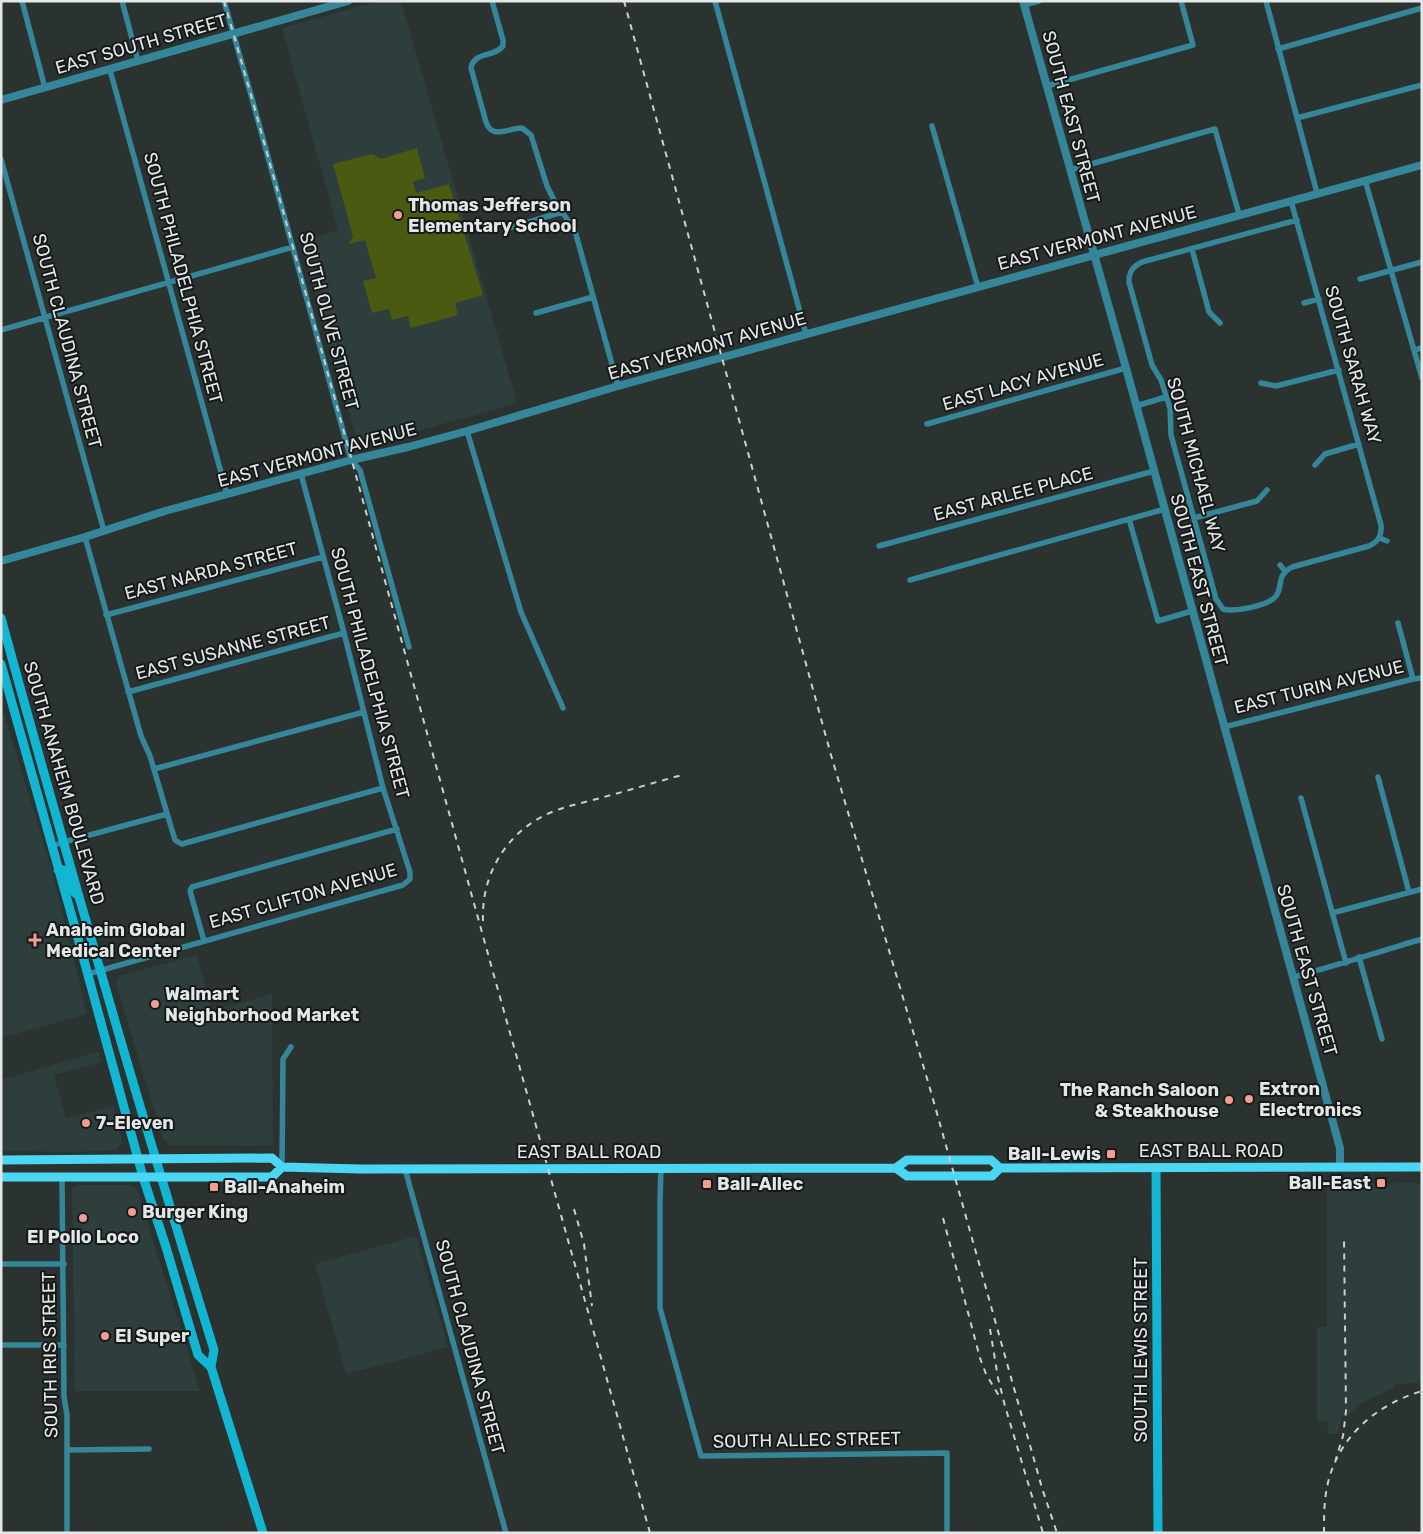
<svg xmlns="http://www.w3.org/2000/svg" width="1423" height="1534" font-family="Rubik,sans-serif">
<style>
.built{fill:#2e3e3c}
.green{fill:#4b5a11}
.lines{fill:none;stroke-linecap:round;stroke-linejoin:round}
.minor{stroke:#358698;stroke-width:5.5}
.tertiary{stroke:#358698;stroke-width:8}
.secondary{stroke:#12b6d3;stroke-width:9}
.primary{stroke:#4bd6f4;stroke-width:9}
.rail{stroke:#cad0ce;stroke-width:2;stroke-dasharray:6 6;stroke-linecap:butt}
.poi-dot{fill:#f59c92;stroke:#161919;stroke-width:2}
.labels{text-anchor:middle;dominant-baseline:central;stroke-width:4;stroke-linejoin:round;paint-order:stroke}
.street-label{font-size:18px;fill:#e3e8e7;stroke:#161919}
.poi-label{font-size:18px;font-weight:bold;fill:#e3e8e7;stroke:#161919;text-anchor:start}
</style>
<rect width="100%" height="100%" fill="#2b3331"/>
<path class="built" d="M379 1H401L517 403 364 446 358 443 300 241 338 230 282 28Z
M1 705 51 867 87 1014 1 1038Z
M197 955 212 1011 272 994 273 1146 170 1145 163 1139 116 984 119 976Z
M98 1052 101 1062 54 1075 66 1119 113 1106 122 1141 119 1146 116 1150 76 1152 1 1151V1080Z
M1422 1183V1383L1394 1384 1393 1388 1362 1403 1348 1416H1342L1340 1425 1337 1434H1328L1327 1421H1317V1327H1327V1184Z
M76 1185H129L133 1186 137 1189 200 1391H75L72 1190 73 1187Z
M416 1236 448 1347 346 1374 315 1264Z"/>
<path class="green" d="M417 148 425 178 413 182 416 193 449 184 483 295 455 303 458 315 411 328 408 316 392 320 389 309 372 313 363 281 376 278 365 240 349 244 353 236 333 164 372 154 381 159Z"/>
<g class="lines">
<path class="minor" d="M22 1 45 88
M122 1 138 61
M224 1 251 95 351 460 360 470 409 647
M492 1 503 40V46C494 58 474 51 471 68L486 122C492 140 508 128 522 128L531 135 547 186 554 200 575 231 618 386
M715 1 806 334
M1266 1 1317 193
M1024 5 1039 1
M1278 49 1422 8
M110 70 227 494
M1047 86 1193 45 1181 1
M1297 118 1422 85
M932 126 978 287
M1 159 104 531
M1070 170 1215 129 1239 214
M1365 180 1422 378
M1291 201C1322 309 1352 417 1381 525 1382 536 1378 542 1369 546L1292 567C1275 577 1284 584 1276 596 1269 606 1234 612 1223 609L1216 599 1171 435 1170 408 1161 380 1152 365 1129 282C1129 272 1132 267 1142 262L1297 220
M509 228 562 212
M1192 249 1209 312 1220 323
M1360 279 1422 262
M1304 303 1319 299
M536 313 593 297
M1 330 293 247
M1414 350 1422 348
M1261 383 1276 386 1339 370
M1136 406 1166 397
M927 424 1126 368
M467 431 521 612 563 708
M1315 465 1325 454 1359 444
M1194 518 1257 501 1267 490
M1129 519 1158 621 1192 611
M85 537 141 736 150 756 175 840 178 842 182 844 383 788
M1380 538 1387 541
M879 546 1154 471
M1280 565 1285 571
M910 580 1165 509
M106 615 323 557
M1398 623 1413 679
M128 692 344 633
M1224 727 1413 679 1422 678
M154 769 364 712
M1378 777 1409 892
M1301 798 1346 963
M52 846 64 842 167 814
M1332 913 1422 889
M204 941 190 891 192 887 397 829
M1359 957 1382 1039
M88 974 403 885 410 879V872L383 788 344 633 301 474
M1294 977C1337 965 1379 952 1422 939
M282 1167 283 1059 291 1047
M661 1168 660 1200V1308L701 1456 947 1453V1533
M405 1169 506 1533
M62 1177 64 1397 67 1415V1533
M1 1264H64
M1 1345H64
M67 1450 149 1449"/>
<path class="tertiary" d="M1023 1 1126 368 1340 1148V1167
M1 100 348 1
M1 561 85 537 165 511 351 460 408 447 467 431 618 386 1422 165"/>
<path class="secondary" d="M1 618C68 863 139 1108 214 1350L211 1367 263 1533
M1 664 76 931 143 1177 166 1247 198 1355 211 1367
M58 870H63C73 882 64 886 79 896
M1156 1168 1158 1533"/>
<path class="primary" d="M1 1160 272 1158 282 1167 360 1169 896 1168 907 1160H991L1000 1168 1422 1167
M896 1168 907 1176H992L1000 1168
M1 1177H272L282 1167"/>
<path class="rail" d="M224 1 251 95 491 965 650 1533
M624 1 831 755 931 1092 1042 1488 1057 1533
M483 921C481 873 508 830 552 812 569 805 587 802 604 797 630 790 656 782 682 775
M574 1209 584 1244 592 1306
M943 1218 980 1358 986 1374 999 1396
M990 1329 998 1378 1005 1406 1043 1533
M1335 1462 1343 1436 1346 1411 1344 1237
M1324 1533C1324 1517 1324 1502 1327 1487 1337 1438 1375 1405 1422 1391"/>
</g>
<g class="poi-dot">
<circle cx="398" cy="215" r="5"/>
<path d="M32.5 932.5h5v5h5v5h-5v5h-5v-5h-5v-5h5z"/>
<circle cx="155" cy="1004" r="5"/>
<circle cx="1249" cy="1099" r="5"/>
<circle cx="1229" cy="1100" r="5"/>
<circle cx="86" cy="1123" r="5"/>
<rect x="1106" y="1149" width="10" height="10" rx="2.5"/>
<rect x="1376" y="1178" width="10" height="10" rx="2.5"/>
<rect x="702" y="1179" width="10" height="10" rx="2.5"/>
<rect x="209" y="1182" width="10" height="10" rx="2.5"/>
<circle cx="132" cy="1212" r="5"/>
<circle cx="83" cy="1218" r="5"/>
<circle cx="105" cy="1336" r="5"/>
</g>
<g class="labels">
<g class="street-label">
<text transform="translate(141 44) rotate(-16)">EAST SOUTH STREET</text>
<text transform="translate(1071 117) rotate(75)">SOUTH EAST STREET</text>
<text transform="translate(1097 238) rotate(-15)">EAST VERMONT AVENUE</text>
<text transform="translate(183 278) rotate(75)">SOUTH PHILADELPHIA STREET</text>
<text transform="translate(329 321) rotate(75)">SOUTH OLIVE STREET</text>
<text transform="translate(67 341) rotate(75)">SOUTH CLAUDINA STREET</text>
<text transform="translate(707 346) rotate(-16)">EAST VERMONT AVENUE</text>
<text transform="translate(1353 365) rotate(74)">SOUTH SARAH WAY</text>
<text transform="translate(1023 382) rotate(-16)">EAST LACY AVENUE</text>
<text transform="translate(317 455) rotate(-15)">EAST VERMONT AVENUE</text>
<text transform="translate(1196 465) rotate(75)">SOUTH MICHAEL WAY</text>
<text transform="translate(1013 494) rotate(-15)">EAST ARLEE PLACE</text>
<text transform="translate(211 571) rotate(-15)">EAST NARDA STREET</text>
<text transform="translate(1199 580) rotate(75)">SOUTH EAST STREET</text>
<text transform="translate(233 648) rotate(-15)">EAST SUSANNE STREET</text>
<text transform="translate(370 673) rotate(75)">SOUTH PHILADELPHIA STREET</text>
<text transform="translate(1319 687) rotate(-14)">EAST TURIN AVENUE</text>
<text transform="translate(64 783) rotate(74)">SOUTH ANAHEIM BOULEVARD</text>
<text transform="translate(303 896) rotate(-16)">EAST CLIFTON AVENUE</text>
<text transform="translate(1307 970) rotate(74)">SOUTH EAST STREET</text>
<text x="1211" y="1151">EAST BALL ROAD</text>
<text x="589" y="1152">EAST BALL ROAD</text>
<text transform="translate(470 1347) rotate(75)">SOUTH CLAUDINA STREET</text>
<text transform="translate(1141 1350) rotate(-90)">SOUTH LEWIS STREET</text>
<text transform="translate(50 1355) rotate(-91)">SOUTH IRIS STREET</text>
<text transform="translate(807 1440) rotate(-1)">SOUTH ALLEC STREET</text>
</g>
<g class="poi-label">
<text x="408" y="205">Thomas Jefferson<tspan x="408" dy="21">Elementary School</tspan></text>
<text x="46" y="930">Anaheim Global<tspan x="46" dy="21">Medical Center</tspan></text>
<text x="165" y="994">Walmart<tspan x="165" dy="21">Neighborhood Market</tspan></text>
<text x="1259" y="1089">Extron<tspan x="1259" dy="21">Electronics</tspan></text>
<text x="1219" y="1090" text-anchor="end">The Ranch Saloon<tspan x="1219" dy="21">&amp; Steakhouse</tspan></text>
<text x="96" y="1123">7-Eleven</text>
<text x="1101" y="1154" text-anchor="end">Ball-Lewis</text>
<text x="1371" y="1183" text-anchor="end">Ball-East</text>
<text x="717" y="1184">Ball-Allec</text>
<text x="224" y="1187">Ball-Anaheim</text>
<text x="142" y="1212">Burger King</text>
<text x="83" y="1237" text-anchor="middle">El Pollo Loco</text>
<text x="115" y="1336">El Super</text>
</g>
</g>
<rect width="1423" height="1534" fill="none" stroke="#e3e8e7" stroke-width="5"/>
</svg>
